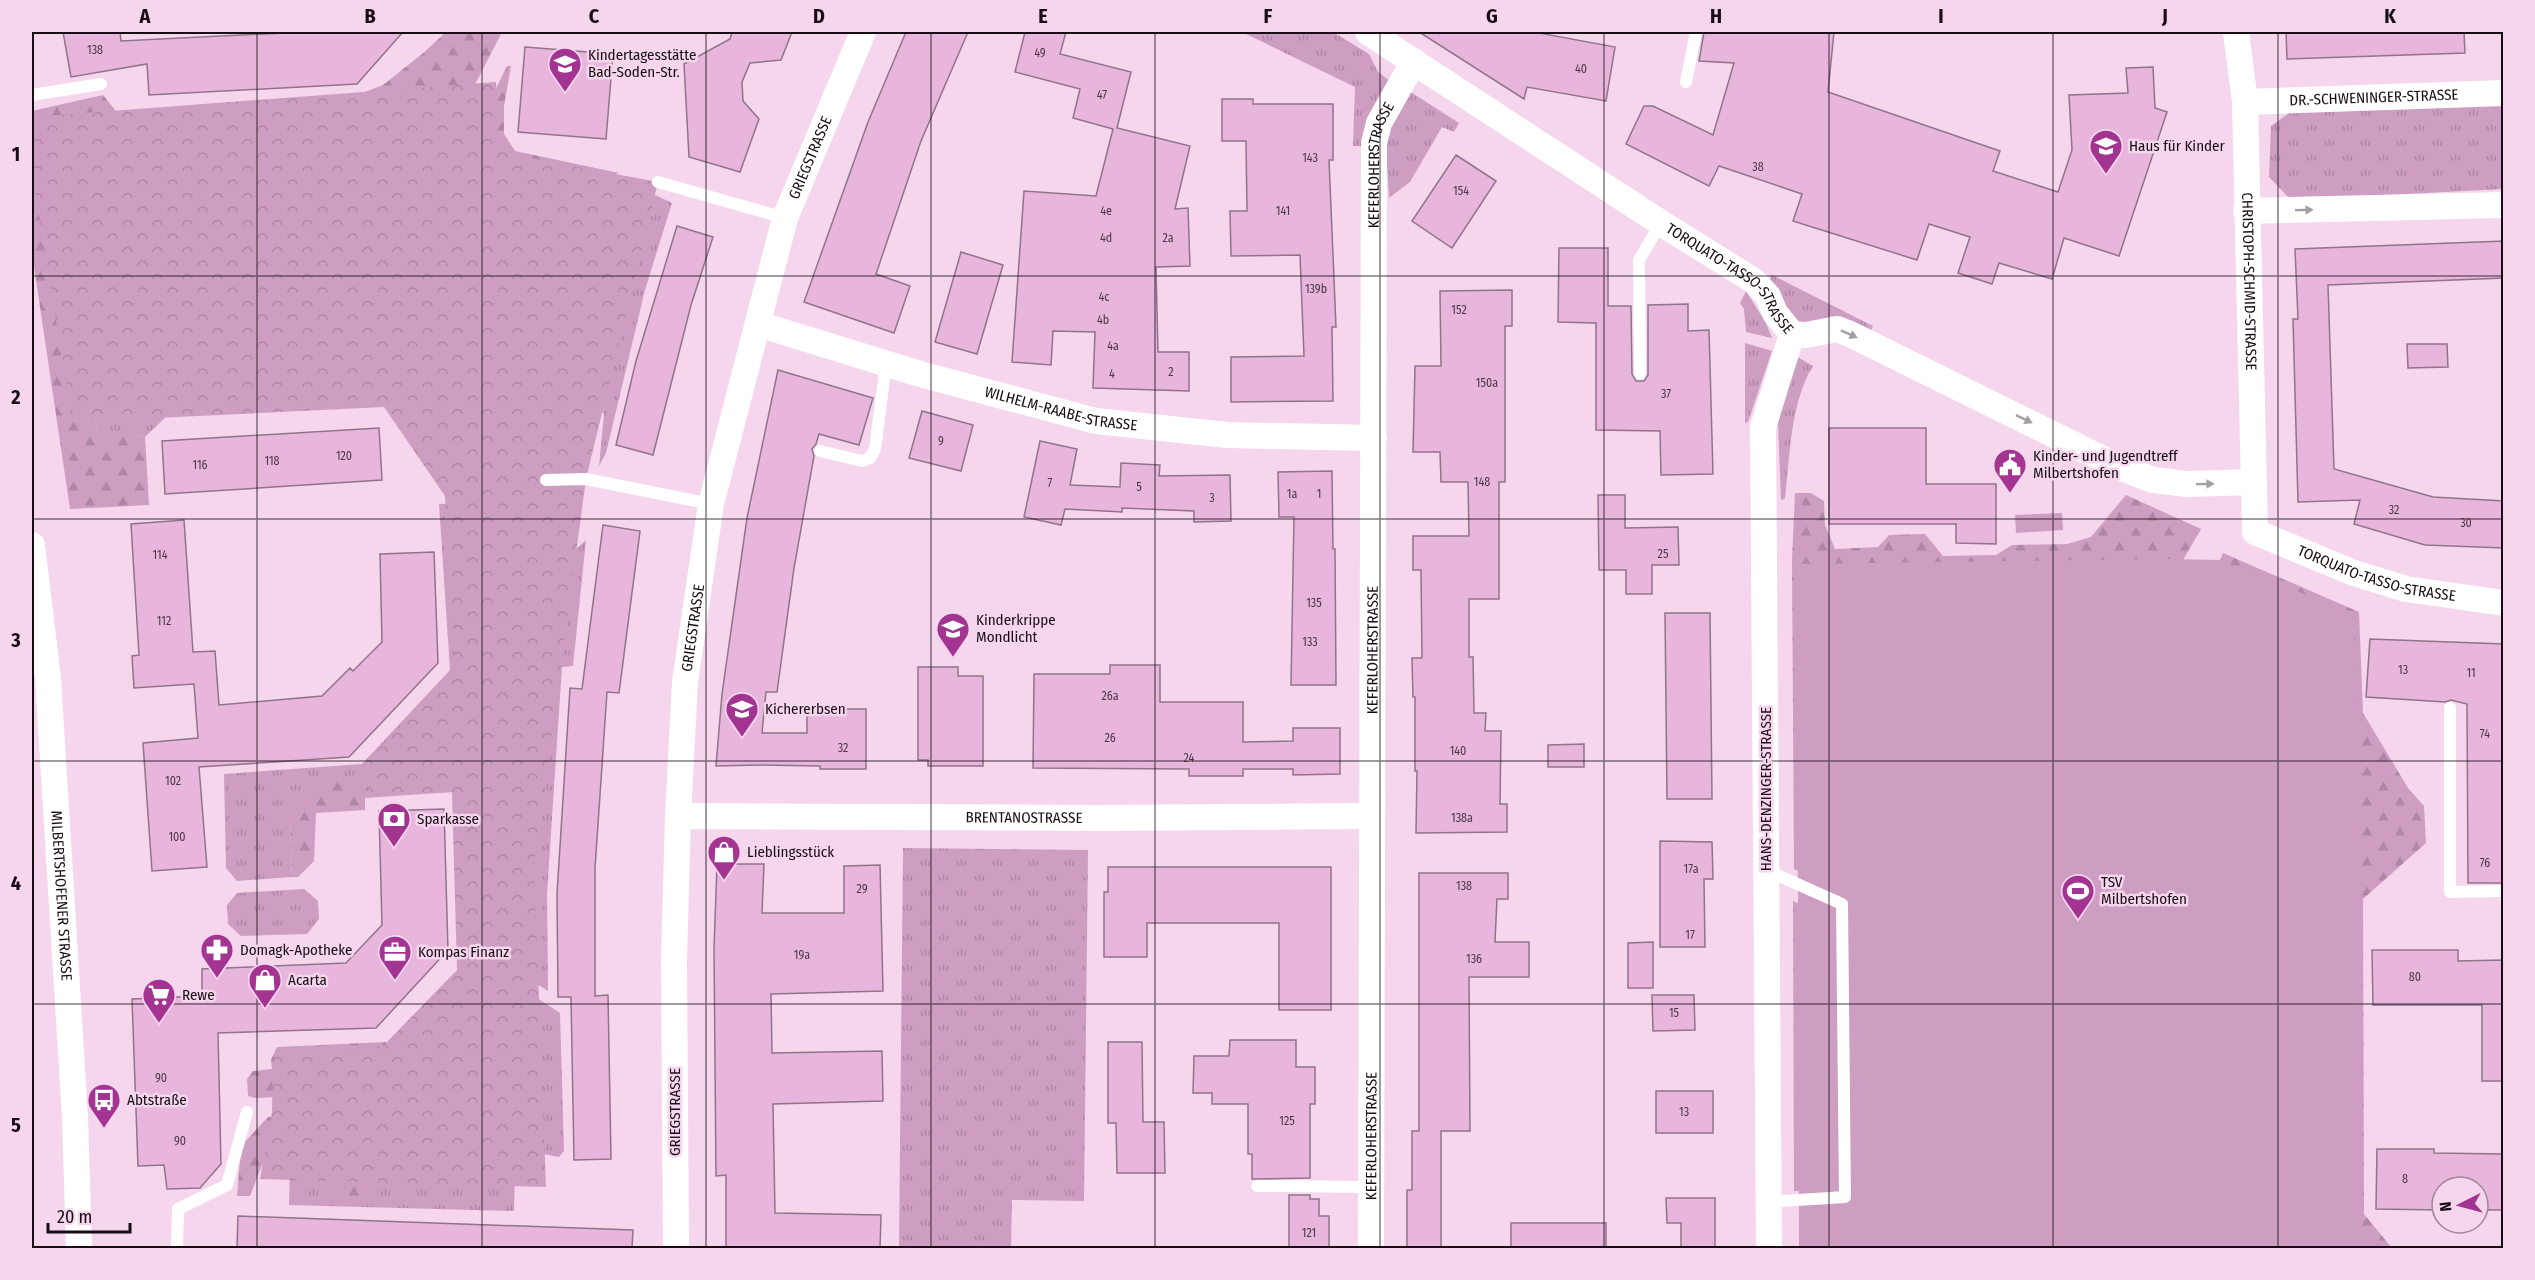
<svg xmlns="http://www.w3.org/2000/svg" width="2535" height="1280" font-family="'Fira Sans Condensed',sans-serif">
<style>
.grass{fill:url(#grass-tufts)}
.forest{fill:url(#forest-firs)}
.park{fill:url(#park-crowns)}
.pitch{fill:#ce9dc2}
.building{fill:#e8b5dc;stroke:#907489;stroke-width:1.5}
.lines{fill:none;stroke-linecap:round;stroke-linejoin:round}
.lane{stroke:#fff;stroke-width:12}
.street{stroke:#fff;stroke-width:26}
.oneway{fill:#a39ea1}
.grid{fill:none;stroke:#180d15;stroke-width:1.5;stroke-opacity:0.55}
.labels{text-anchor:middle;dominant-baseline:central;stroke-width:5;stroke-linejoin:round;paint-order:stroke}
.number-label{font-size:12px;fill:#4c3747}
.poi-label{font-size:15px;fill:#180d15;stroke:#f5d6ed;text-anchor:start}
.street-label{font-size:15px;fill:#180d15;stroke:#f5d6ed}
.neatline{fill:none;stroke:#180d15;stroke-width:2}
.grid-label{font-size:20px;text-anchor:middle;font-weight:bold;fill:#180d15}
</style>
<defs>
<pattern id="grass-tufts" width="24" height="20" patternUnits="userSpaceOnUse" patternTransform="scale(1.5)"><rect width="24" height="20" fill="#ce9dc2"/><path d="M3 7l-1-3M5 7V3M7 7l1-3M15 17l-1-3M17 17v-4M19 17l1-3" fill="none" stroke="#b086a6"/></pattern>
<pattern id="forest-firs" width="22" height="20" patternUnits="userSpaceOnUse" patternTransform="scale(1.5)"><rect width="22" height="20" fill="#ce9dc2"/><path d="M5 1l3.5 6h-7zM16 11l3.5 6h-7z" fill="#b086a6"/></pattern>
<pattern id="park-crowns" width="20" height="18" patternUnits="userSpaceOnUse" patternTransform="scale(1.5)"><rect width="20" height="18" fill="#ce9dc2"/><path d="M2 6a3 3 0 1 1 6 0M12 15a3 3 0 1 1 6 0" fill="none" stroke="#b086a6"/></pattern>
</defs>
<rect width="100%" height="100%" fill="#f5d6ed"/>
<path class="grass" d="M1242 32H1333L1369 54 1378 72 1390 81 1364 146H1353L1355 87Z
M1409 91 1459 123 1454 132 1442 127 1410 182 1389 198 1385 131Z
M2503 105V189L2291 200 2269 177 2271 126 2293 110Z
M651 193 672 203 645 290 606 453 599 466 604 414 570 380Z
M1772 275 1873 326 1870 332 1831 316 1823 321 1798 324 1769 282Z
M1746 291 1766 323 1772 338 1746 332 1744 309 1740 303Z
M1745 343 1772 351 1748 422 1745 423Z
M1794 355 1813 366C1790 404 1790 456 1785 499L1781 500 1778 423Z
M169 414 145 437 97 432 95 417Z
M501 501 462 676 373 777 290 816 292 877 237 881 226 868 224 774 362 764 450 670 439 504Z
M586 540 573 666 562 667 547 894 548 991 522 975 562 562Z
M903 848 1088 850 1084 1201 1012 1200 1011 1248H899Z
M304 889 318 901 319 919 307 934 241 936 228 924 227 905 237 893Z
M491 968 560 1013 564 1151 559 1157 543 1154Z
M371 1156 515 1166 514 1211 289 1205 290 1164Z"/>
<path class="forest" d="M446 32H502L467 100 91 392 97 431 145 437 149 505 70 509 32 253V111L103 95 120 116 327 107 383 85 422 54Z
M507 66H511L504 106V134L515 151 619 173 591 178 508 224 487 107Z
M1795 493H1811L1824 501 1825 525 1835 549 1878 547 1889 535 1925 534 1943 556 1996 555 2012 545 2067 544 2091 537 2126 495 2201 529 2176 572 1884 914 1794 869 1792 560Z
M2223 553 2359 612 2363 713 2408 788 2424 806 2426 843 2363 899 2364 1214 2392 1248H2317L2214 573Z
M373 777 467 791 365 798V810L316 813 314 861 298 877H292L290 816 323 781Z
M1793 901 1827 917 1806 1191H1794Z
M386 1042 405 1074 426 1090 256 1098 248 1096 247 1079 253 1071 272 1069 271 1060 277 1047Z
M399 1116 371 1156 370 1190 364 1201 336 1200 332 1167 262 1165 250 1196H237L241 1146 268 1117Z"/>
<path class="park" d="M496 82 499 152 658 182 586 479 534 865 546 1187 260 1179 272 1112 273 1060 279 1052 383 1046 457 970 452 792 369 796 366 761 456 672 445 496 384 407 72 422 32 170V117Z"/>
<path class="pitch" d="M2062 513 2063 530 2016 533 2015 515Z
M2168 559 2220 560 2354 614 2361 1248H1799L1797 564Z"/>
<path class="building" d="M63 32H120L121 41 303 32H403L357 84 149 95 147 64 71 77Z
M732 32H792L781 60 750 63 742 82 743 101 759 119 740 172 689 157 684 64 730 39Z
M906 32H968L921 141 876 274 910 286 894 333 804 302 868 122Z
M1025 32H1066L1060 54 1131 72 1117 128 1190 146 1175 209 1188 208 1190 266 1156 267 1158 352H1189V391L1093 388 1095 332 1053 331 1051 365 1012 362 1024 191 1096 196 1113 129 1073 118 1080 89 1015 72Z
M1419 32H1539V33L1615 47 1606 101 1527 87 1524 99Z
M1704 32H1834L1828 92 2000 151 1993 171 2058 192 2072 150 2069 95 2128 93 2126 68 2153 67 2155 108 2167 112 2119 256 2064 238 2052 279 1999 263 1992 284 1958 273 1970 237 1929 224 1917 260 1793 221 1802 194 1719 166 1709 186 1626 144 1644 106H1653L1713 135 1734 63 1699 61Z
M2286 32H2464L2465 53 2287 59Z
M525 47 613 54 606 139 518 132Z
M1222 99H1253V104H1333V160H1329L1336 327H1332L1333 401 1231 402V357L1304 356 1300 255 1231 256 1230 211H1247L1246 141H1222Z
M1456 155 1496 181 1452 248 1412 221Z
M677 226 713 237 691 305 653 455 616 445 636 361Z
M2504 241V278L2328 285 2334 469 2433 497 2504 501V548L2425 545 2354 524 2360 500 2298 502 2293 319H2298L2295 249Z
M1559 248H1608V306H1631L1632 374 1636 381H1644L1648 375V305L1688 304V331L1709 330 1713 474 1661 475 1660 431 1596 430V323L1558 322Z
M961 252 1003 265 977 354 935 342Z
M1512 290V326H1505V482H1499V599H1469V657H1473L1474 713H1486L1485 731H1501L1500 804H1507V832L1416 833 1417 771H1415V697H1413L1412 658H1422L1421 570H1413V536H1469L1468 482H1441L1440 452H1413L1415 366H1441L1440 291Z
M2407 344H2447L2448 367 2408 368Z
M778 370 873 398 859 445 819 434 816 444 812 449 814 456 794 568 777 692H766L762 733H807V709H866V769H820V766L760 765 716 766 722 694 747 518Z
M922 411 973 425 961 471 909 458Z
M379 428 382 480 165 494 162 441Z
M1829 428H1926V484H1996V544L1956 543V524H1829Z
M1040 441 1077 449 1070 485 1120 487 1121 463 1160 465 1159 476 1230 475 1231 521 1194 522V511L1122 508V512L1065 509 1061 525 1024 517Z
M1332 471 1333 549H1335L1336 685H1291L1294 517H1279L1278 472Z
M1598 495H1625V528L1678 527 1679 565H1652V594H1626V570H1599Z
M184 520 193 652 215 651 219 705 322 696 350 668 353 671 382 642 380 554 434 552 438 663 349 757 199 767 207 867 152 871 143 743 198 738 194 684 134 688 132 656 139 655 131 524Z
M603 525 640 531 619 693 607 692 595 868V996L608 995 611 1159 574 1160 571 997H558L557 894 570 688 582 689Z
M1665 613H1710L1712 799H1667Z
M2370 639 2504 644V883H2468L2467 704 2451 700 2445 702 2366 697Z
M1110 665H1160V702H1243V742L1293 741V728H1340V774L1293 775V769H1243V776H1189V769L1033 768 1034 674H1110Z
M918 667H958V676H983V766H928V760H918Z
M1584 744V767H1548V745Z
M444 809 448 950 376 1028 218 1033 221 1164 200 1188 167 1189 164 1165 138 1166 132 999 202 996V969L346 963 382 925 379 811Z
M1660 841 1712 842 1713 879H1704L1705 947H1660Z
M717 864H764L762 913H844V866L880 865 883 991 771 994 772 1053 882 1051 883 1101 773 1104 775 1213 881 1215 880 1248H726V1175L716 1176 714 949Z
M1108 867H1331V1010H1279V923H1147V957H1104V892H1108Z
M1419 873H1508V899H1497L1495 942H1529V977H1469L1470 1131H1441V1248H1407V1190H1412V1131H1419Z
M1653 942V988H1628V943Z
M2372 950H2458V961L2504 960V1081H2482V1005H2373Z
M1652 995H1694L1695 1030 1653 1031Z
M1230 1040H1296V1067H1315V1104H1310V1178L1252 1179V1154H1248V1104H1212V1093H1193L1194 1056H1229Z
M1108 1042H1142L1143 1122H1164L1165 1173H1117L1116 1123H1108Z
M1656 1091H1713V1133H1656Z
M2377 1149H2434V1153L2504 1154V1210H2478V1187H2442V1210L2376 1209Z
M1289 1195H1310V1199H1319V1216H1329V1248H1289Z
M1666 1198H1715V1248H1681V1223H1667Z
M238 1216 633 1230 632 1248H237Z
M1511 1223H1606V1248H1511Z"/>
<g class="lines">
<path class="lane" d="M1686 82 1696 32
M32 95 101 84
M658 182 785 218
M1640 374 1639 260 1661 223
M820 451 862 461 870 458 875 449 886 364
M546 480 586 479 711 504
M2450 708V892L2504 891
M1766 870 1842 904 1845 1197 1768 1202
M1257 1186 1371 1187
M177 1248 178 1209 227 1185 247 1112"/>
<g class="street">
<path id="s1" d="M1368 32 1661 223 1754 281 1768 296 1775 313 1792 334 1806 335 1837 329 1850 334 2119 467 2153 480 2187 484 2254 482"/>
<path id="s2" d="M2236 32 2245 102 2255 532 2354 573 2406 589 2504 603"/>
<path id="s3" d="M2245 102 2504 93"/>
<path d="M2246 211 2504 205"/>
<path id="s4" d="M758 324 920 374 1096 421 1227 435 1374 438"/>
<path id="s5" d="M32 545 48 678 75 1117 79 1248"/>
<path id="s6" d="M678 816 1098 818 1371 816"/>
<path id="s7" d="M676 1248 674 960 678 816 685 682 711 504 785 218 863 32"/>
<path id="s8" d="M1371 1248 1374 143 1379 123 1414 61"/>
<path d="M1769 1248 1763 427 1792 334"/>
</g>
</g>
<defs><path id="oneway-solid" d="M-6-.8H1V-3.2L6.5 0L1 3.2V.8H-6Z" transform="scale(1.5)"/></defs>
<g class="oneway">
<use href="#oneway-solid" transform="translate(2304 210) rotate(-1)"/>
<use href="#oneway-solid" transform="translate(1849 334) rotate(24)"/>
<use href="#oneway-solid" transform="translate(2024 419) rotate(26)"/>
<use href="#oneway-solid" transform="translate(2205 484) rotate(-1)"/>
</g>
<path class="grid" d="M257 32V1248M482 32V1248M706 32V1248M931 32V1248M1155 32V1248M1380 32V1248M1604 32V1248M1829 32V1248M2053 32V1248M2278 32V1248M32 276H2504M32 519H2504M32 761H2504M32 1004H2504"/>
<defs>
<g id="school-pin" transform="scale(1.725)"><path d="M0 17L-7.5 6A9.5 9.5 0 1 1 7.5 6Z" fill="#a33491" stroke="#f5d6ed"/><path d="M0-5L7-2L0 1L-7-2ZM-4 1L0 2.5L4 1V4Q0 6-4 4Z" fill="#fff"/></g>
<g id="civic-pin" transform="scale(1.725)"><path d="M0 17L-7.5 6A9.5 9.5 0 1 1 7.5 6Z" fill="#a33491" stroke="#f5d6ed"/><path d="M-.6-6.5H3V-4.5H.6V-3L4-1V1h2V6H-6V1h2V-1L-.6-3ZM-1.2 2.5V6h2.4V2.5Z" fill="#fff"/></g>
<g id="bank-pin" transform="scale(1.725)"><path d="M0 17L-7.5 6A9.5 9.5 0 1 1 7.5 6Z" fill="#a33491" stroke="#f5d6ed"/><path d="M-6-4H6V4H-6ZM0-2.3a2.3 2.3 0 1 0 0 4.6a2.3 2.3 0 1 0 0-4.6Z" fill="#fff"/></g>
<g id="shop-pin" transform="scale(1.725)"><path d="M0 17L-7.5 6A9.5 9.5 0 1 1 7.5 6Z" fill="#a33491" stroke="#f5d6ed"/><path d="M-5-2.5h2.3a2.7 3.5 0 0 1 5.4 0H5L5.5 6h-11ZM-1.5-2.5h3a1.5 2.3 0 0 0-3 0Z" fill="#fff"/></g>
<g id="stadium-pin" transform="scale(1.725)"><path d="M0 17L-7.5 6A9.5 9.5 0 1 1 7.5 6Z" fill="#a33491" stroke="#f5d6ed"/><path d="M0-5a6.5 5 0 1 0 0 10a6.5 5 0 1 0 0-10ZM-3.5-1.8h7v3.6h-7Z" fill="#fff"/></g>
<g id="pharmacy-pin" transform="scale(1.725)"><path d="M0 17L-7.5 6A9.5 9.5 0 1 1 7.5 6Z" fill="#a33491" stroke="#f5d6ed"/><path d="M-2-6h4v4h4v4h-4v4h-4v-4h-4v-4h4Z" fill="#fff"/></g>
<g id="office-pin" transform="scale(1.725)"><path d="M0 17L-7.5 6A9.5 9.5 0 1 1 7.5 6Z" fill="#a33491" stroke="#f5d6ed"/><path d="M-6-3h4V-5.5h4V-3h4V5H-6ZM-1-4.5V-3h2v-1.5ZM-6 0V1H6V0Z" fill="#fff"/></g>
<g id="supermarket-pin" transform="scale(1.725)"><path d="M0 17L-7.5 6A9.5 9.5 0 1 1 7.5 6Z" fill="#a33491" stroke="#f5d6ed"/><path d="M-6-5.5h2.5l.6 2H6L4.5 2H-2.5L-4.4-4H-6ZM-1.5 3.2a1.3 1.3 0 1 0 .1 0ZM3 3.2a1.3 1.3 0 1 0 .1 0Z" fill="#fff"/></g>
<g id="bus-pin" transform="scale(1.725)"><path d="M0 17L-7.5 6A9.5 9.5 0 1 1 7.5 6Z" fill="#a33491" stroke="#f5d6ed"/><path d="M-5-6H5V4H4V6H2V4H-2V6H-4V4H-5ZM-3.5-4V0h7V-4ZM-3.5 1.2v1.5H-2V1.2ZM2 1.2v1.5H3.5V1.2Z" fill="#fff"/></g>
</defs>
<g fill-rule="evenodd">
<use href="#school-pin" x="565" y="64"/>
<use href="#school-pin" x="2106" y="146"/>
<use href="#civic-pin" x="2010" y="465"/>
<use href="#school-pin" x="953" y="629"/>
<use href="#school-pin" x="742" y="709"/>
<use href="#bank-pin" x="394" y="819"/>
<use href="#shop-pin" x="724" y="852"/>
<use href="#stadium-pin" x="2078" y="891"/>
<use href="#pharmacy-pin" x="217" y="950"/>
<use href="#office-pin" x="395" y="952"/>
<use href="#shop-pin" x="265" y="980"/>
<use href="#supermarket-pin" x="159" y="995"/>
<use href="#bus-pin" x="104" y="1100"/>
</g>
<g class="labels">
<g class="number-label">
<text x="95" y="50">138</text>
<text x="1040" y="53">49</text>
<text x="1581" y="69">40</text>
<text x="1102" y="95">47</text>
<text x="1310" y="158">143</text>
<text x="1758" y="167">38</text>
<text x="1461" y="191">154</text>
<text x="1106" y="211">4e</text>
<text x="1283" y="211">141</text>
<text x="1106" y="238">4d</text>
<text x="1168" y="238">2a</text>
<text x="1316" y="289">139b</text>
<text x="1104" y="297">4c</text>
<text x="1459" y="310">152</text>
<text x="1103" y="320">4b</text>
<text x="1113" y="346">4a</text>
<text x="1171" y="372">2</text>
<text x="1112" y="374">4</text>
<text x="1487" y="383">150a</text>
<text x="1666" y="394">37</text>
<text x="941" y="441">9</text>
<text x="344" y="456">120</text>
<text x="272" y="461">118</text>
<text x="200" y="465">116</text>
<text x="1482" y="482">148</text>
<text x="1050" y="483">7</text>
<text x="1139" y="487">5</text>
<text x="1292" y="494">1a</text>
<text x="1319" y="494">1</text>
<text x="1212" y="498">3</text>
<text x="2394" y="510">32</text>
<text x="2466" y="523">30</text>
<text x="1663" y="554">25</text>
<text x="160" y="555">114</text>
<text x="1314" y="603">135</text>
<text x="164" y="621">112</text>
<text x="1310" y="642">133</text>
<text x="2403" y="670">13</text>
<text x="2471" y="673">11</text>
<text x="1110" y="696">26a</text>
<text x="2485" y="734">74</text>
<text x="1110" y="738">26</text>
<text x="843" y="748">32</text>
<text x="1458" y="751">140</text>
<text x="1189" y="758">24</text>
<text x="173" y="781">102</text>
<text x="1462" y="818">138a</text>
<text x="177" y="837">100</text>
<text x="2485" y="863">76</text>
<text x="1691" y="869">17a</text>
<text x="1464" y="886">138</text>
<text x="862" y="889">29</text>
<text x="1690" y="935">17</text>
<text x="802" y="955">19a</text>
<text x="1474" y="959">136</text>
<text x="2415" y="977">80</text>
<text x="1674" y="1013">15</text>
<text x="161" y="1078">90</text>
<text x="1684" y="1112">13</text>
<text x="1287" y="1121">125</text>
<text x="180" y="1141">90</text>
<text x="2405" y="1179">8</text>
<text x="1309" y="1233">121</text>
</g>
<g class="poi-label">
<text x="588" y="55">Kindertagesstätte<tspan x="588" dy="17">Bad-Soden-Str.</tspan></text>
<text x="2129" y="146">Haus für Kinder</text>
<text x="2033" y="456">Kinder- und Jugendtreff<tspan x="2033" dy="17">Milbertshofen</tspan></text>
<text x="976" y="620">Kinderkrippe<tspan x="976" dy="17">Mondlicht</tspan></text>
<text x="765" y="709">Kichererbsen</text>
<text x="417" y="819">Sparkasse</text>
<text x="747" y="852">Lieblingsstück</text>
<text x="2101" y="882">TSV<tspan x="2101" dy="17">Milbertshofen</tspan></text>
<text x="240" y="950">Domagk-Apotheke</text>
<text x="418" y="952">Kompas Finanz</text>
<text x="288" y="980">Acarta</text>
<text x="182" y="995">Rewe</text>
<text x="127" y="1100">Abtstraße</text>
</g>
<g class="street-label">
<text stroke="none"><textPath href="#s3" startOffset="129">DR.-SCHWENINGER-STRASSE</textPath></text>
<text stroke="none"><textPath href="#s7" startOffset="1107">GRIEGSTRASSE</textPath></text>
<text stroke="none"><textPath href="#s8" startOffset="1084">KEFERLOHERSTRASSE</textPath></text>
<text stroke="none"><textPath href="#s1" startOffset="440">TORQUATO-TASSO-STRASSE</textPath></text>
<text stroke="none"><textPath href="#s2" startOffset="250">CHRISTOPH-SCHMID-STRASSE</textPath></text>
<text stroke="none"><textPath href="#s4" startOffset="315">WILHELM-RAABE-STRASSE</textPath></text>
<text stroke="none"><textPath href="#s2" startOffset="630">TORQUATO-TASSO-STRASSE</textPath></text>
<text stroke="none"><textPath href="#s7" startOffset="621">GRIEGSTRASSE</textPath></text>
<text stroke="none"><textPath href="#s8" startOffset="598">KEFERLOHERSTRASSE</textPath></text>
<text transform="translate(1766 789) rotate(-90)">HANS-DENZINGER-STRASSE</text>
<text stroke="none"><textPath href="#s6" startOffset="346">BRENTANOSTRASSE</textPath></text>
<text stroke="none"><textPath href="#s5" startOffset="352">MILBERTSHOFENER STRASSE</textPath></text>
<text transform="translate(675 1112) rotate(-90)">GRIEGSTRASSE</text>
<text stroke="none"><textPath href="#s8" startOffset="112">KEFERLOHERSTRASSE</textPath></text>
</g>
</g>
<rect width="2535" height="1280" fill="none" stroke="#f5d6ed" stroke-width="66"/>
<g transform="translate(2460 1205) rotate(264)"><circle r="28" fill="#f5d6ed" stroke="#9d8697" stroke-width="1.5"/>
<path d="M0-4.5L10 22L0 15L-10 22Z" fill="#a33491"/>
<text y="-9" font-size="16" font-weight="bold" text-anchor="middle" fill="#180d15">N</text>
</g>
<path d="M48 1223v9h82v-9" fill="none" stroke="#180d15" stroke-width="3"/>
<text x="57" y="1223" font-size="18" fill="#180d15" stroke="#f5d6ed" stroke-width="4.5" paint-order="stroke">20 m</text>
<rect x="33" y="33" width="2469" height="1214" class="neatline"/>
<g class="grid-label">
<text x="145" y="23">A</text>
<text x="370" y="23">B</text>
<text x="594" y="23">C</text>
<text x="819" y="23">D</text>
<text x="1043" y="23">E</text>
<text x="1268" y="23">F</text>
<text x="1492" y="23">G</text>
<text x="1716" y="23">H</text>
<text x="1941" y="23">I</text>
<text x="2165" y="23">J</text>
<text x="2390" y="23">K</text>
<text x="16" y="161">1</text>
<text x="16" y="404">2</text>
<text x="16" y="647">3</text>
<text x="16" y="890">4</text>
<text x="16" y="1132">5</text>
</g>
</svg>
